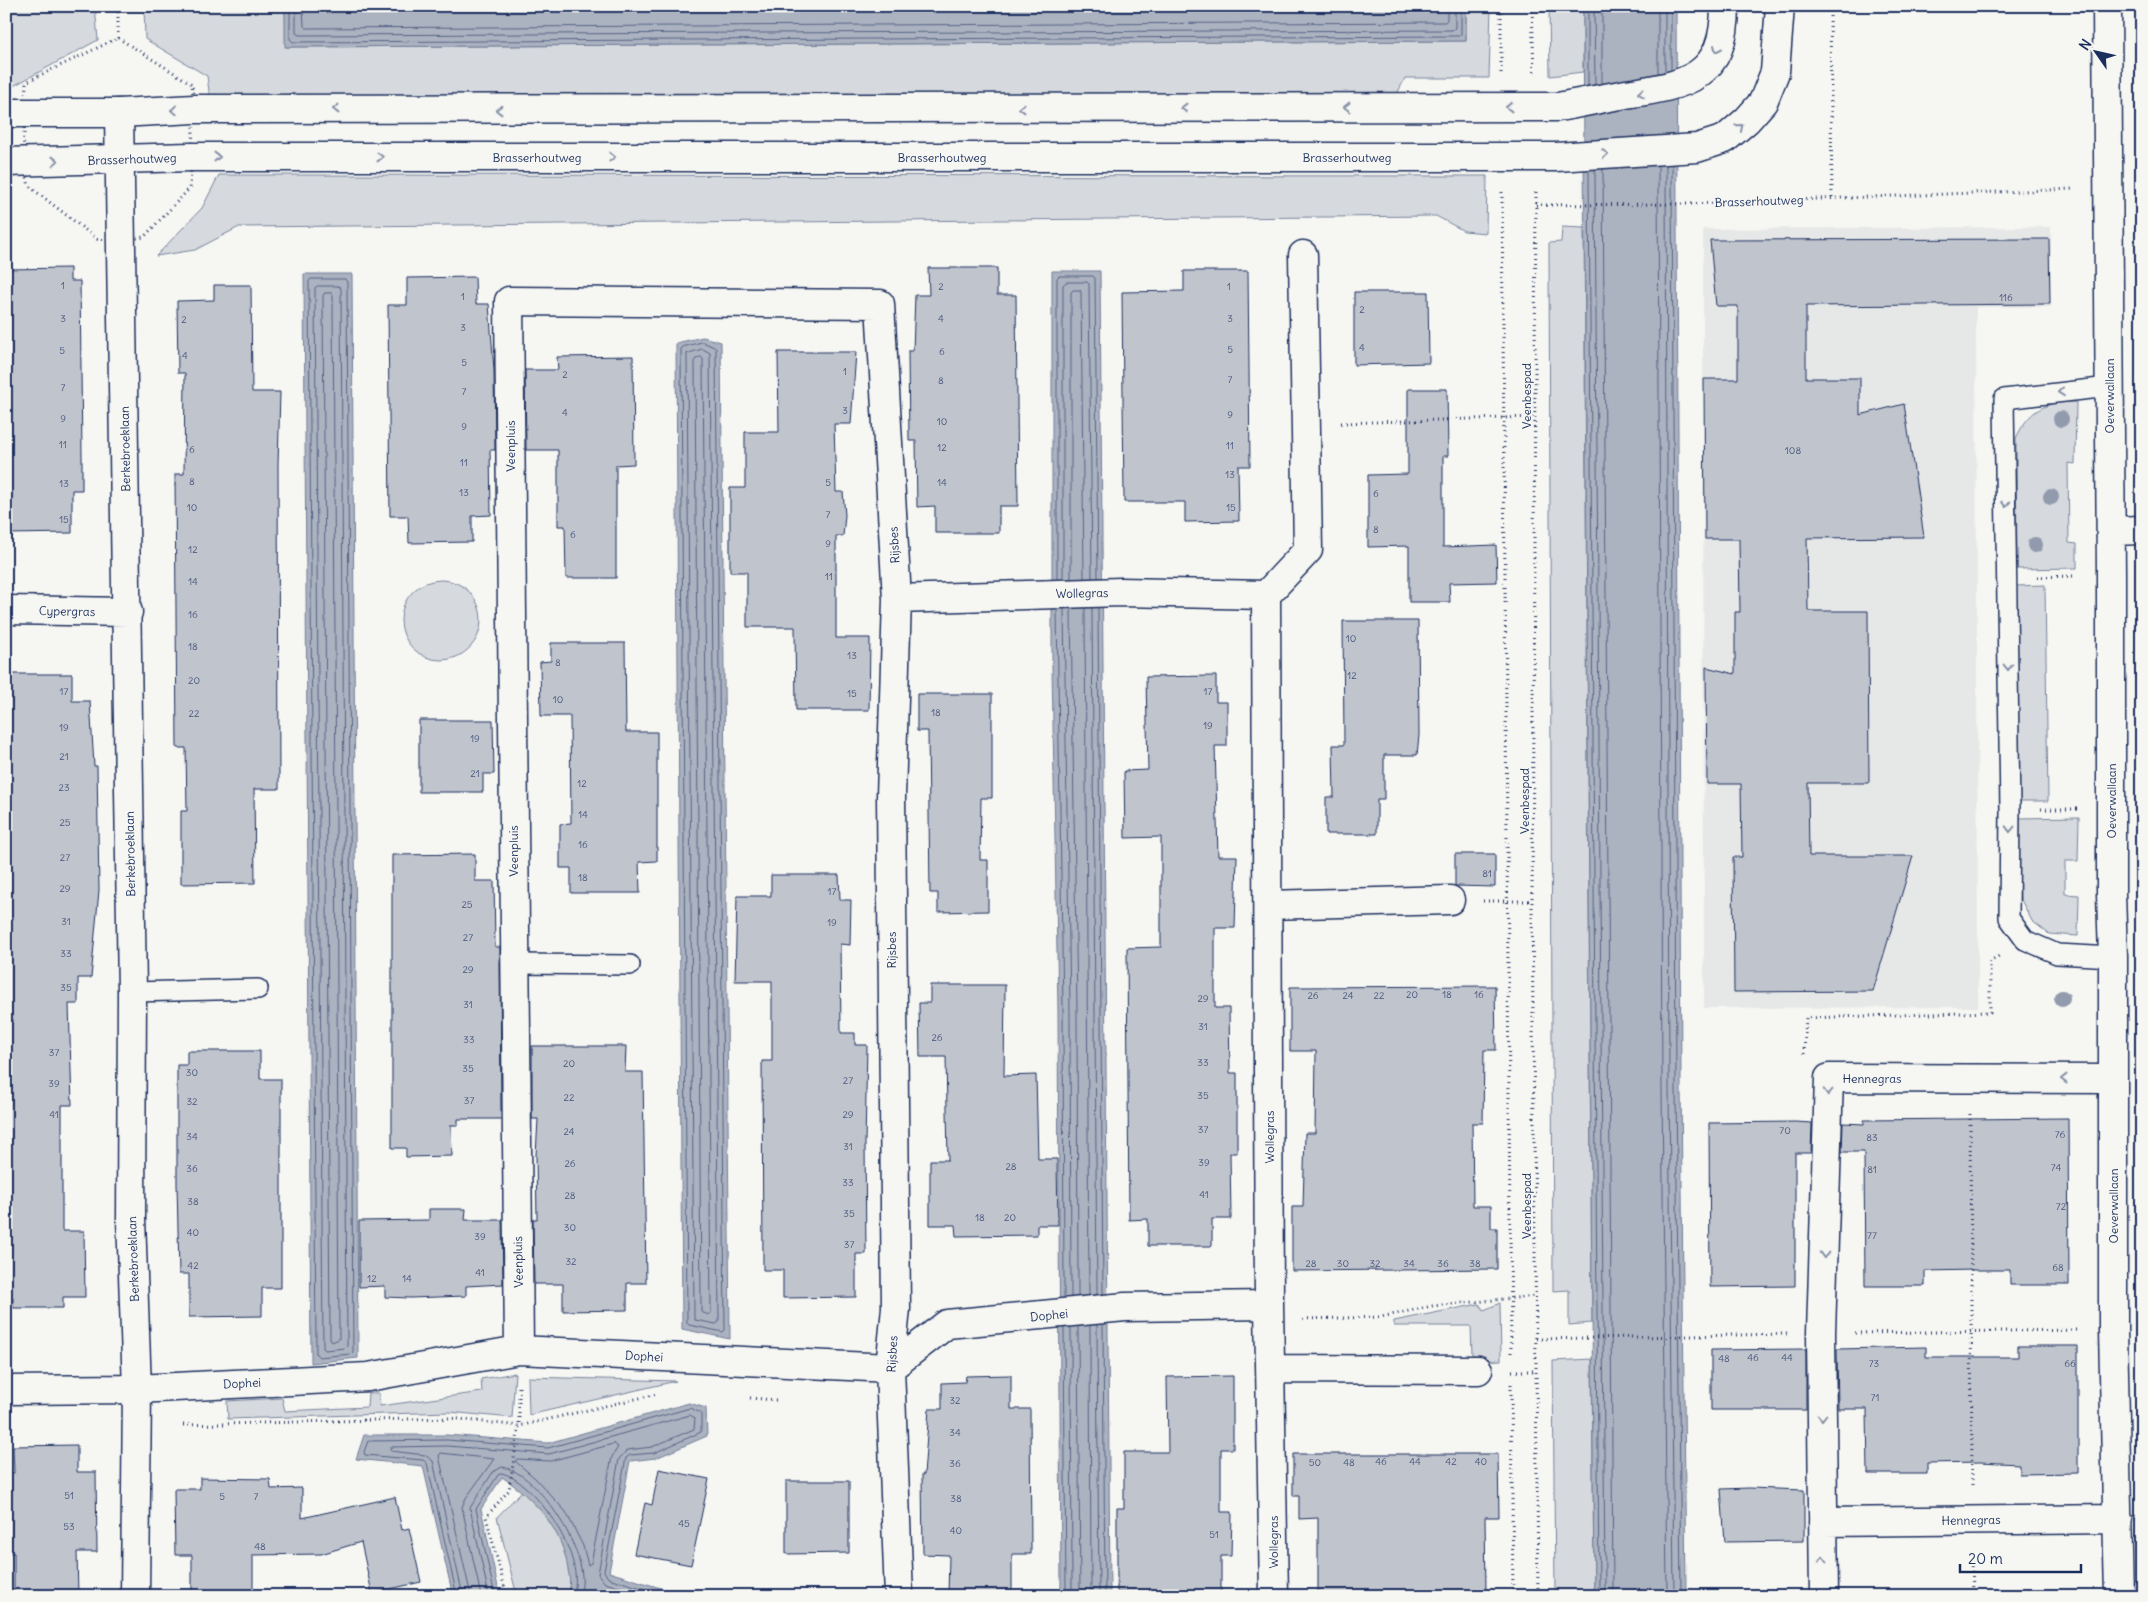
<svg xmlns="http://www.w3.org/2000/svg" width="2148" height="1602" font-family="Delius,sans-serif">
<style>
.built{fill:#e6e7e7}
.green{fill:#d6d9dd;stroke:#78849e}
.water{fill:#abb2c0;stroke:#717e99}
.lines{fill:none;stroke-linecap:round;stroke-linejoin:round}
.shore{stroke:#556385;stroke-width:1}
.building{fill:#c0c4cd;stroke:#1b2f5e}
.service-casing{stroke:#1b2f5e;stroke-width:22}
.minor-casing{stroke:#1b2f5e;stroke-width:31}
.secondary-casing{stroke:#1b2f5e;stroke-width:31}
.path{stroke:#1b2f5e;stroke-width:3;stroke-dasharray:1 4;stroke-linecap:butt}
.service{stroke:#f6f6f2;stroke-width:19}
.minor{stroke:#f6f6f2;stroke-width:28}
.secondary{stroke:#f6f6f2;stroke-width:28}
.tree{fill:#929bae}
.oneway{stroke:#8892a8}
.labels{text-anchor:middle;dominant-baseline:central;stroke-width:4;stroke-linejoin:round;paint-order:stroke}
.number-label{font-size:10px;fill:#44547a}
.street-label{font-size:12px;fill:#1b2f5e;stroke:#f6f6f2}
</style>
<rect width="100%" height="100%" fill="#f6f6f2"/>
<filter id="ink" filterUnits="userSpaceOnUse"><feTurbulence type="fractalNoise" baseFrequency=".02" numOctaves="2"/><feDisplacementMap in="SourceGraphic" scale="10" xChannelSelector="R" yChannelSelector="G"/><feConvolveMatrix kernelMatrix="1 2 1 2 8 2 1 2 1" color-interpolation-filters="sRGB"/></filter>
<g filter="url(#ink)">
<path class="built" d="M2051 227V307H1976L1978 1007 1704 1008 1703 229Z"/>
<path class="green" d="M6 6H95L98 40 6 90Z
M144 6H285L286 47 1466 41V6H1491L1489 78H1405L1397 94 210 99 207 76 145 39Z
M1549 6H1583V72L1550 76Z
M1892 6H2011V10L1892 9Z
M219 175 1487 176 1486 233 1464 231 1436 216 239 227 195 250 156 256 202 208Z
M1562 227 1584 228 1592 1323 1569 1325V1290L1553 1291 1549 243 1561 242Z
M2059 402H2076L2075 464 2068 463 2069 543 2077 544V568L2017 569 2016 438C2027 416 2035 408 2059 402Z
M401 620a40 40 0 1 1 80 0a40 40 0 1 1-80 0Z
M2045 585 2048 801H2018L2014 586Z
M2079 817 2078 861H2065V894L2079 895 2078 936 2049 934 2032 921 2020 898 2017 818Z
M1500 1303 1501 1360 1482 1361 1481 1355H1472L1471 1326H1394V1321L1479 1304 1484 1310Z
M1592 1359 1594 1596H1555L1553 1361Z
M515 1373 512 1418 449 1412 228 1419 227 1401 282 1398 285 1411 367 1407 368 1393H379L380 1406 482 1392 481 1379Z
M528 1377 676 1381 529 1415Z
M522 1491C531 1501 543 1511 551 1523 563 1541 577 1575 566 1596H517L497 1517Z"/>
<path class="water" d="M285 6H1466V41L285 47Z
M1583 6H1676L1681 1086 1686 1596H1594Z
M1052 271H1100L1110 1596H1061L1058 1011 1052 667Z
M304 274H352L358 1358 311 1363Z
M703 337 721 342 730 1339 682 1329 676 343Z
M689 1403 706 1408 707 1436 656 1458 630 1461 609 1572 686 1596H566C571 1586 570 1580 568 1570 563 1530 535 1499 502 1477L481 1509 500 1596H453L423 1466 356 1459 364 1435H447L548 1443Z"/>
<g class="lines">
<path class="shore" d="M290 6V39L293 42 1459 36 1461 34V6
M296 6V33L299 35 1452 30 1455 28V6
M303 6 304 26 306 28 1445 22 1447 20V6
M1588 6V86
M1594 6 1595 85
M1602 6V83
M1658 6V73
M1665 6V71
M1671 6V69
M1666 165 1669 1087 1674 1596
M1672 165 1676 1086 1681 1596
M1658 166 1662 1087 1667 1596
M1603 169 1613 1596
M1589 170 1599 1596
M1595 170 1605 1596
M311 279H345L347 282 353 1352 351 1354 319 1357 316 1354 309 282Z
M318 286H338L341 288 347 1346 345 1348 325 1350 323 1348 315 288Z
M325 293H332L333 296 339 1339 332 1342 330 1339 323 296Z
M703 342 716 348 725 1330 723 1332 689 1325 687 1323 681 349 683 347Z
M703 349 710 353 719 1322 716 1324 695 1320 694 1318 687 354Z
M701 357 703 359 711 1313 709 1315 701 1312 695 360Z
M1057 579V278L1059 276H1093L1095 278 1098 578
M1063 579V285L1066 282H1087L1089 284 1092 578
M1071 579V292L1073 290H1080L1081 292 1084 578
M1085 608 1089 1295
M1092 608 1097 1295
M1098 608 1103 1294
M1057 609 1063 1011 1064 1298
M1064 609 1070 1011 1071 1297
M1071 609 1077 1011 1078 1296
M1103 1324 1105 1596
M1090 1325 1091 1596
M1097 1325 1099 1596
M1071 1327 1072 1596
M1078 1327 1080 1596
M1064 1328 1066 1596
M614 1444 618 1447 612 1457 591 1563 588 1565 583 1546 566 1512 535 1478 515 1461 517 1459 550 1461Z
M457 1596 427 1463 423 1460 365 1455 364 1452 368 1441 447 1440 548 1448 690 1408 701 1413V1432L654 1453 630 1455 626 1458 604 1571 608 1578 669 1596
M463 1596 433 1461 425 1455 391 1451 390 1447 447 1446 549 1454 690 1415 695 1418 694 1429 652 1447 627 1450 619 1459 598 1574 605 1583 647 1596
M471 1596 439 1456 441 1453 494 1459 466 1498 462 1507 481 1596
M489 1596 470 1508 493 1472 502 1467C538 1471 597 1562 579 1596
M495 1596 476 1509 498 1475 502 1473C536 1482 590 1562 572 1596"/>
</g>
<path class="building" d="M2049 239 2050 304 1806 306V378H1860V415L1904 404 1924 537 1807 538 1808 611H1868L1869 783H1808L1809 856H1913L1873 991 1734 992 1733 857H1742L1741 784H1707L1706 667 1735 674V612H1740L1739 539H1705L1704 379H1738V306H1716L1710 240Z
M70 268V281H80L82 457V490H72V533L6 534V269Z
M928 268H997V295H1016L1018 506H999V533H935V506L917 507 916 441H909L908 351H913L915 295H929Z
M1184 271H1248L1250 466H1238L1239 521 1185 522V502H1124L1122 292 1184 291Z
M475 277 476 304H489L494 370 495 450H490L491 515 472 516V542L409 543 408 516H390L388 305H407V278Z
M214 285H251L252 392H280L278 464 279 789H254L255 883 181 884V811H187L186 748H177L175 474H184L185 373H178L177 301 214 300Z
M1354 292H1428L1429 363 1354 365Z
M778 352H856L851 424H834L836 492H843L845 515 843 536H836V638H870L869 710H796L795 627H747V572H730V488H745V432H779Z
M633 356 634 464 616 465V578H566L565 526H558V450H526L525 370H558L557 357Z
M1408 389H1447L1448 456H1443V547L1496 545 1497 582 1449 583 1450 602H1409V546L1368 547V475L1408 474Z
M1343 621H1418L1419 735 1417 755H1384V799H1377V834H1326V797H1334L1333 745H1344Z
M551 643H625L626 732H657V861L639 862 640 893H571V868H560V824L571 823 570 716H541L540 662 551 661Z
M8 674H72V701H90L94 766H97L99 890 91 978H78V1004H69L72 1105H62V1231H84L85 1297H63V1308H13V1297H6Z
M1216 676V702H1227V746H1215L1218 856H1237L1235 928H1215V1008H1229L1230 1073H1237V1153H1230L1231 1219H1212V1246H1148V1219L1129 1220 1127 948 1161 947V837L1125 838 1124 771 1148 770 1146 677Z
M917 694H992V798H981L980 860H988V911L938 912V893H930L928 731H917Z
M419 720H493L494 774H483V792H419Z
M475 854V881H494L495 947H500L501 1119H458V1125H451L452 1156 406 1157V1148H392V855Z
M1455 854H1495V887L1455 886Z
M771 875H839L840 900H851L850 945 840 944 841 1033H855V1045H867L865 1143 866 1254H856V1297L783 1298V1270H763L762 1061H772V981H735L737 896H771Z
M930 985H1005L1004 1076 1036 1075 1038 1159H1057L1058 1225H1037V1235L956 1236 955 1225H930V1160H948L946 1057H920L919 1003H930Z
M1495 986 1496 1050H1484L1483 1123H1472L1473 1206H1491V1228H1497V1269L1292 1271V1207H1303L1305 1133H1315L1316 1051H1290V987Z
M532 1046H626L625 1072H643L646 1283H627V1310L563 1311V1284H534L533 1219H537L536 1155 538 1119H532Z
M187 1051H260V1079H281V1288H262V1316L189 1317V1274H179L177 1184V1065H187Z
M2068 1118 2069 1285H2010V1270H1975L1925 1271V1286H1865L1864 1152H1842L1843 1123 1864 1124V1120Z
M1795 1122 1812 1123 1811 1153H1795V1286L1710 1287 1709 1123Z
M429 1209H466L465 1220H502L503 1284 466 1286V1296L410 1298 385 1297V1286L359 1287V1221L429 1220Z
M2018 1346H2078V1473L2019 1474V1464L1980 1462 1927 1463V1474H1868L1867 1409H1838L1837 1349 1926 1347V1357H2018Z
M1806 1349V1410H1711V1350Z
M1011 1375V1409H1030L1031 1554H1012V1596H948L949 1555 923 1554 922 1474 924 1475 929 1409H942V1383L965 1382 966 1376Z
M1233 1376V1449H1221V1512H1232L1231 1556H1221V1596H1153V1592H1117V1508H1124V1452H1168L1167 1377Z
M77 1445V1472H96L97 1552H77L78 1596H14V1553H6V1473H14L13 1446Z
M1293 1454H1498L1499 1517H1485L1486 1592 1318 1593V1518L1299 1519V1496H1293Z
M659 1469 709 1479 691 1565 634 1554 645 1503 652 1505Z
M200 1478 270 1479 271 1489 302 1488V1518L395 1497 402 1530 409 1528 421 1582 372 1593 361 1542 321 1554 253 1555V1596H192V1555H175L174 1489H200Z
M786 1481H849V1553L786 1554Z
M1749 1488 1804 1490V1541L1725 1542 1721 1489Z"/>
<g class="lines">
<g class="service-casing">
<path id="service" d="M2109 387 2004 399 2010 810 2009 918 2025 940 2057 954 2113 957
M514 964 630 965
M132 992 258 989"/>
</g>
<g class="minor-casing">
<path id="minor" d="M2107 6 2111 576V893L2113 957V1330L2119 1596
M119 113 132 992 131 1218 137 1389 135 1596
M2111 531 2142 530
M897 599 1121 592 1266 595
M6 610 128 612
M1268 905 1450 900
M519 1350 509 301 880 304 897 599 891 797 896 1308 890 1368 899 1596
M1271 1369 1478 1370
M6 1390 137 1389 368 1377 519 1350 890 1368 947 1324 1125 1307 1269 1305
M1823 1522 2118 1519
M1274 1596 1269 1305 1266 595 1308 550 1303 255
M1824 1596 1821 1333 1829 1078 2112 1079"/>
</g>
<g class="secondary-casing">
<path id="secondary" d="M6 113H119L194 109 1558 107C1581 103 1603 98 1626 94 1687 85 1725 78 1725 6
M6 162 191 157H1556L1697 148 1725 139 1747 120 1763 102 1775 72 1780 6"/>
</g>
<path class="path" d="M1532 6 1534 73
M1830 6 1832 198
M118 38 192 84 194 109 190 188 144 237 120 241 97 239 29 186 23 161 26 82Z
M118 38V6
M1501 73V6
M1502 192 1511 1356
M1536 192 1532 901 1538 1596
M1536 205 1690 204 2074 189
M1341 423 1535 417
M2037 577 2076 576
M2041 809H2077
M1483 901H1532
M1804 1054 1806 1018 1990 1012V961L1999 956
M1970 1114 1972 1485
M1303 1319 1381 1317 1432 1306 1536 1296
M1855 1333 2079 1330
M1536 1339 1787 1334
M1512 1371H1537
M1511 1384 1513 1596
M750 1398 776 1400
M183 1425 450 1418 519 1426 657 1394
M1972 1556 1973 1596
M507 1596 486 1517 509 1490 519 1426V1385"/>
<use href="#service" class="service"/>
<use href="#minor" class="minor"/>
<use href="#secondary" class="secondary"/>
</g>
<g class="tree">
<circle cx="2061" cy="419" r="8"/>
<circle cx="2051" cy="497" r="8"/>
<circle cx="2035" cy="545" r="8"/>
<circle cx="2062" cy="998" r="8"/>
</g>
<defs><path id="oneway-chevron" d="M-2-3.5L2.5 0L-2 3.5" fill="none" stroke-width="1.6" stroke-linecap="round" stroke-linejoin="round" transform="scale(1.25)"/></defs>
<g class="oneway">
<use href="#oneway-chevron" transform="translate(1717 49) rotate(114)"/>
<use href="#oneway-chevron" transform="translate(1641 93) rotate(175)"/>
<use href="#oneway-chevron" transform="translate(1347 107) rotate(180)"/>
<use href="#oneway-chevron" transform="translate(1509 107) rotate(180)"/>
<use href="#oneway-chevron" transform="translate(1022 108) rotate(180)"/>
<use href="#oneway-chevron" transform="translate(1184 108) rotate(180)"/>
<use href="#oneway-chevron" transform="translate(336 109) rotate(-180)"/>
<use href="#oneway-chevron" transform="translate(174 110) rotate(177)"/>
<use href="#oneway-chevron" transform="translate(499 110) rotate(-180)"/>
<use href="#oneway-chevron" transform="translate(1740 127) rotate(-40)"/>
<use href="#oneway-chevron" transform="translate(1605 154) rotate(-4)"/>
<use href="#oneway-chevron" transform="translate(217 157)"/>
<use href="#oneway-chevron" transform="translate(380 157)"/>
<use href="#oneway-chevron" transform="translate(612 157)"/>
<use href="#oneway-chevron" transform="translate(55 161) rotate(-1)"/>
<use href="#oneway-chevron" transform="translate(2061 392) rotate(174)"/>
<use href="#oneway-chevron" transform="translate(2006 504) rotate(89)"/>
<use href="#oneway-chevron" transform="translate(2008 667) rotate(89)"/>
<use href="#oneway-chevron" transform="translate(2010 829) rotate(91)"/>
<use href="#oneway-chevron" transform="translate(2064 1079) rotate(-180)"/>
<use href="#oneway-chevron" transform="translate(1828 1092) rotate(92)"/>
<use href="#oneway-chevron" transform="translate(1824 1255) rotate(92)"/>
<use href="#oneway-chevron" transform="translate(1822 1417) rotate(90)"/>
<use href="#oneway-chevron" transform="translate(1823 1559) rotate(-90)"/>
</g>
</g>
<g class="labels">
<g class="number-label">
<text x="63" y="285">1</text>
<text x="941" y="286">2</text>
<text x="1229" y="286">1</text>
<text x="463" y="296">1</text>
<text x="2006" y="297">116</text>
<text x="1362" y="309">2</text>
<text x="63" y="318">3</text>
<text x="941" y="318">4</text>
<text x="1230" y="318">3</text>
<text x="184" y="319">2</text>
<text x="463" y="327">3</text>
<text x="1362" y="347">4</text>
<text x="1230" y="349">5</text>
<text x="62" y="350">5</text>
<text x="942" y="351">6</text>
<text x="185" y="355">4</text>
<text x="464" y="362">5</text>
<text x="845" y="371">1</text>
<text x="565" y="374">2</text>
<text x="1230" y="379">7</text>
<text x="941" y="380">8</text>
<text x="63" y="387">7</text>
<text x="464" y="391">7</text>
<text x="845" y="410">3</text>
<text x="565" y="412">4</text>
<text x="1230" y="414">9</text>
<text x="63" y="418">9</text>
<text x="942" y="421">10</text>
<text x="464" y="426">9</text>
<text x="63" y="444">11</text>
<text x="1230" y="445">11</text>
<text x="942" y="447">12</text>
<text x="192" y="449">6</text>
<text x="1793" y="450">108</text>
<text x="464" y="462">11</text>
<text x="1230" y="474">13</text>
<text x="192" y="481">8</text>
<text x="828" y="482">5</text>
<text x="942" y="482">14</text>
<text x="64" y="483">13</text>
<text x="464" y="492">13</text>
<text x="1376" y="493">6</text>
<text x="192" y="507">10</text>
<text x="1231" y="507">15</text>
<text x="828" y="514">7</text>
<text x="64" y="519">15</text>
<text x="1376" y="529">8</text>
<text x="573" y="534">6</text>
<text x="828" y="543">9</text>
<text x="193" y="549">12</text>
<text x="829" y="576">11</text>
<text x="193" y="581">14</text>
<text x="193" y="614">16</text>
<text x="1351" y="638">10</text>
<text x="193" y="646">18</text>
<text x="852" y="655">13</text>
<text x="558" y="662">8</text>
<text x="1352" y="675">12</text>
<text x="194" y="680">20</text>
<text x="64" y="691">17</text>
<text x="1208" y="691">17</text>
<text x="852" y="693">15</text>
<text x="558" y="699">10</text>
<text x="936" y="712">18</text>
<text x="194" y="713">22</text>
<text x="1208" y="725">19</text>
<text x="64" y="727">19</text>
<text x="475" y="738">19</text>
<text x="64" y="756">21</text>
<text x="475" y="773">21</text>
<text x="582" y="783">12</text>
<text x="64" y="787">23</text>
<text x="583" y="814">14</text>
<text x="65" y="822">25</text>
<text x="583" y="844">16</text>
<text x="65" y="857">27</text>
<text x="1487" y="873">81</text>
<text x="583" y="877">18</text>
<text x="65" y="888">29</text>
<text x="832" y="891">17</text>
<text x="467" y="904">25</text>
<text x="66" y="921">31</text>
<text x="832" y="922">19</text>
<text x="468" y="937">27</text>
<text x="66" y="953">33</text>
<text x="468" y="969">29</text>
<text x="66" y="987">35</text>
<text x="1412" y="994">20</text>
<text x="1447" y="994">18</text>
<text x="1479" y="994">16</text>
<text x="1313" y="995">26</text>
<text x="1348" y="995">24</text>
<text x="1379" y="995">22</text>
<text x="1203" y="998">29</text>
<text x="468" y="1004">31</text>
<text x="1203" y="1026">31</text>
<text x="937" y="1037">26</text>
<text x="469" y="1039">33</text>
<text x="54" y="1052">37</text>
<text x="1203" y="1062">33</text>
<text x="569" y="1063">20</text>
<text x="468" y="1068">35</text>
<text x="192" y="1072">30</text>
<text x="848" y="1080">27</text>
<text x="54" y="1083">39</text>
<text x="1203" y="1095">35</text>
<text x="569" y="1097">22</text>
<text x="469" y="1100">37</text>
<text x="192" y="1101">32</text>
<text x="54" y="1114">41</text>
<text x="848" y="1114">29</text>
<text x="1203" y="1129">37</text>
<text x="1785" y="1130">70</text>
<text x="569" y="1131">24</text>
<text x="2060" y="1134">76</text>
<text x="192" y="1136">34</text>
<text x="1872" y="1137">83</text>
<text x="848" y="1146">31</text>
<text x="1204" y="1162">39</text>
<text x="570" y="1163">26</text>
<text x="1011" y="1166">28</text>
<text x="2056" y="1167">74</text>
<text x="192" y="1168">36</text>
<text x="1872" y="1169">81</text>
<text x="848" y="1182">33</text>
<text x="1204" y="1194">41</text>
<text x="570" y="1195">28</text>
<text x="193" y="1201">38</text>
<text x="2061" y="1206">72</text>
<text x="849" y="1213">35</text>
<text x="980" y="1217">18</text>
<text x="1010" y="1217">20</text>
<text x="570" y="1227">30</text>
<text x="193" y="1232">40</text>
<text x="1872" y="1235">77</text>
<text x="480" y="1236">39</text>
<text x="849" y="1244">37</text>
<text x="571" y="1261">32</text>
<text x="1311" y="1263">28</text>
<text x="1343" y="1263">30</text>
<text x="1375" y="1263">32</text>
<text x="1409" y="1263">34</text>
<text x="1443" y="1263">36</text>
<text x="1475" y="1263">38</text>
<text x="193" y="1265">42</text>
<text x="2058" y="1267">68</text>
<text x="480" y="1272">41</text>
<text x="372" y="1278">12</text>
<text x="407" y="1278">14</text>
<text x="1753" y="1357">46</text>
<text x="1787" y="1357">44</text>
<text x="1724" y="1358">48</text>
<text x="1874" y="1363">73</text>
<text x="2070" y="1363">66</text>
<text x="1875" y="1397">71</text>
<text x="955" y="1400">32</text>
<text x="955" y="1432">34</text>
<text x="1381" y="1461">46</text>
<text x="1415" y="1461">44</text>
<text x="1451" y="1461">42</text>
<text x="1481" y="1461">40</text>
<text x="1315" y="1462">50</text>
<text x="1349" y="1462">48</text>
<text x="955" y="1463">36</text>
<text x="69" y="1495">51</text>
<text x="222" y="1496">5</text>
<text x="256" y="1496">7</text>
<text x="956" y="1498">38</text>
<text x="684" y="1523">45</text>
<text x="69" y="1526">53</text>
<text x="956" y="1530">40</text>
<text x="1214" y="1534">51</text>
<text x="260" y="1546">48</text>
</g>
<g class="street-label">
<text x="537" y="157">Brasserhoutweg</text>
<text x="942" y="157">Brasserhoutweg</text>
<text x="1347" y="157">Brasserhoutweg</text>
<text transform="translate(132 159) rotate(-2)">Brasserhoutweg</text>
<text transform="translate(1759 201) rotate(-2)">Brasserhoutweg</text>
<text transform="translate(1526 396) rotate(-90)">Veenbespad</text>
<text transform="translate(2109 396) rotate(-90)">Oeverwallaan</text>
<text transform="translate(510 446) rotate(-90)">Veenpluis</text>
<text transform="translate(125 449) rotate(-91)">Berkebroeklaan</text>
<text transform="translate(894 545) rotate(-93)">Rijsbes</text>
<text transform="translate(1082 593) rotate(-1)">Wollegras</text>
<text transform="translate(67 611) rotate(1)">Cypergras</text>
<text transform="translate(1524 801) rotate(-90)">Veenbespad</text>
<text transform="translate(2111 801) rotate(-90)">Oeverwallaan</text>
<text transform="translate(513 851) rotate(-90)">Veenpluis</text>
<text transform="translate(130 854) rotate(-91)">Berkebroeklaan</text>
<text transform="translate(891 950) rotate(-90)">Rijsbes</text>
<text x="1872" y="1078">Hennegras</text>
<text transform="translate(1269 1137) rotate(-90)">Wollegras</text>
<text transform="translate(1526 1206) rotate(-90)">Veenbespad</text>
<text transform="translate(2113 1206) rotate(-90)">Oeverwallaan</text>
<text transform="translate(133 1259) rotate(-92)">Berkebroeklaan</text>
<text transform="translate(518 1262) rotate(-91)">Veenpluis</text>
<text transform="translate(1049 1315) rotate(-6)">Dophei</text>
<text transform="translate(892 1354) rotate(-87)">Rijsbes</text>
<text transform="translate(644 1356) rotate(3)">Dophei</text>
<text transform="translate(242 1383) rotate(-3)">Dophei</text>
<text transform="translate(1971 1520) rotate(-1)">Hennegras</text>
<text transform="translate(1273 1542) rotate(-90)">Wollegras</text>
</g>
</g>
<rect width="2148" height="1602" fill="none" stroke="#f6f6f2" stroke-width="25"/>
<rect x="12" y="12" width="2123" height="1577" fill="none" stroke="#1b2f5e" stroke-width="2" filter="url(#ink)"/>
<g transform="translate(2096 52) rotate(304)" stroke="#f6f6f2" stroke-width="4" paint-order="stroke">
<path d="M0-4L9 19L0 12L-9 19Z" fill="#1b2f5e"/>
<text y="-8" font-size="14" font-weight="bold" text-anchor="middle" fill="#1b2f5e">N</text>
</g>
<path d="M1960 1564v8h121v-8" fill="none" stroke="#1b2f5e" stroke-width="2.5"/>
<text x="1968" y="1564" font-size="15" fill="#1b2f5e" stroke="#f6f6f2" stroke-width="4" paint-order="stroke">20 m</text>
</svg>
